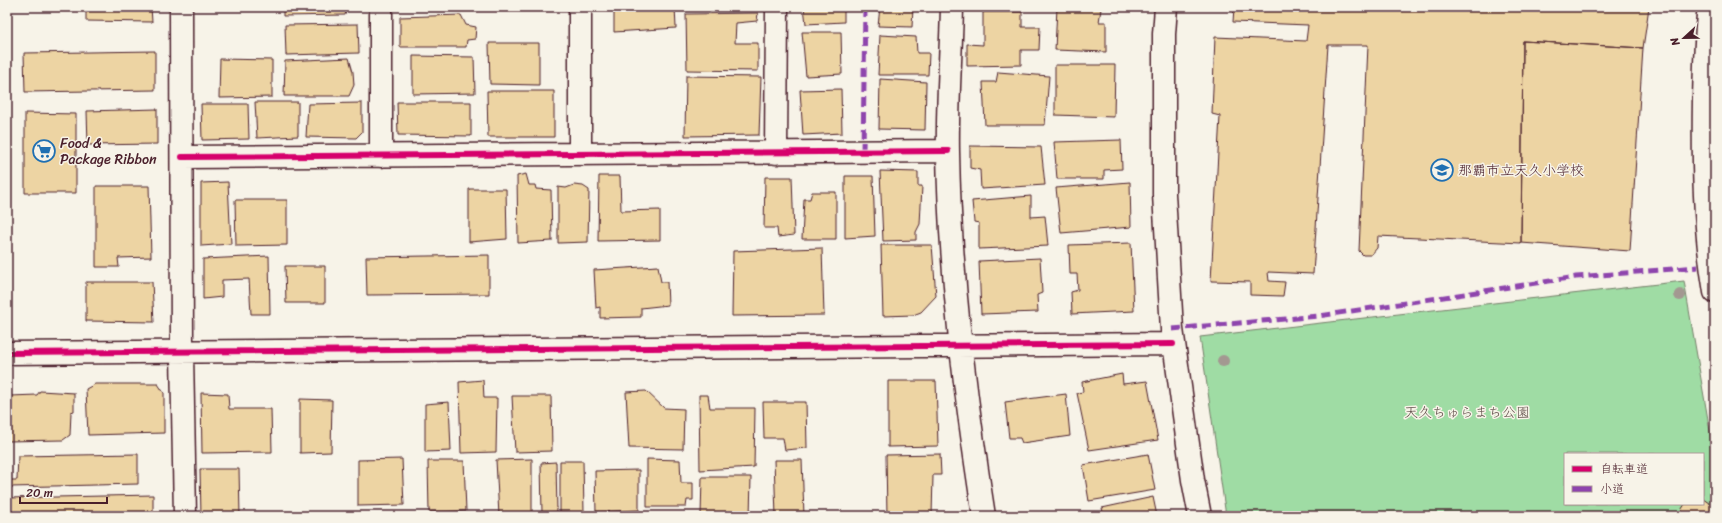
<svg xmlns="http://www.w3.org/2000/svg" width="1722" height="523" font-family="Sriracha,'Klee One',sans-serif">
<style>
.green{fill:#9fdca4;stroke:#747e68;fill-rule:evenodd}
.building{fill:#edd4a3;stroke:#4a1f2b}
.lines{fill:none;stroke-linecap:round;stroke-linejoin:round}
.street-casing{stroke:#4a1f2b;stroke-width:25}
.street{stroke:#f7f3e8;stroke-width:22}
.quiet{stroke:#8e44ad;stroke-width:5;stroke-dasharray:10 5;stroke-linecap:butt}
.cycleway-casing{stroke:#f7f3e8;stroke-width:8}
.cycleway{stroke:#d6006c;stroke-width:6}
.tree{fill:#a39891}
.labels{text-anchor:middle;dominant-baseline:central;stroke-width:3;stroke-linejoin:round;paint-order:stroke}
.poi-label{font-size:14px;fill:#4a1f2b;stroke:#f7f3e8;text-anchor:start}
.park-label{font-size:14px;fill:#5f4e49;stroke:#f7f3e8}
</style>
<rect width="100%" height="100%" fill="#f7f3e8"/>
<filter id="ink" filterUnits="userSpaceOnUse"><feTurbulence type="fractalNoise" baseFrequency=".025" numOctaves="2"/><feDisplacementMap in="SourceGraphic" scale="8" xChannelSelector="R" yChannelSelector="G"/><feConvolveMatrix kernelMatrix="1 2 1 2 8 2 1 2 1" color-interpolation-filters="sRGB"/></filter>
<g filter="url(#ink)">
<path class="green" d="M1684 281 1715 460V516H1226L1200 337ZM1565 454H1703V504H1565Z"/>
<path class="building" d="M86 7H151L152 22 86 21Z
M283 7H347L345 15 283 16Z
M614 7H675L676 28 614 32Z
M804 7H844V22L806 24Z
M880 7H913L912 27 878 26Z
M1057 7 1101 9 1099 22H1106V52L1055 50Z
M1234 7H1649L1643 48 1523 41 1521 243 1378 236 1377 248 1371 255H1363L1359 251 1368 45H1328L1313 274 1268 272 1269 281 1285 282 1283 296 1250 295V282L1211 281 1220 116 1212 114 1215 37 1306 41 1308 25 1233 22Z
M983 12H1022V27H1040L1039 50H1021V65L967 66V44L983 45Z
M758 13 757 21 736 23 735 43H758V71L687 70 686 14Z
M461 15 466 25 476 27 475 39 467 40 466 47H400V17Z
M358 24 359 53 286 55 285 25Z
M802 32H841L842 74 806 76Z
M880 35 916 37 917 53H929L928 75H878Z
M1523 41 1643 48 1630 251 1521 243Z
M489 43H539V85L490 84Z
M155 51V90L25 92 24 53Z
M413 56 474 57 475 93 413 94Z
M349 58 353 72 354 85 349 96H284L285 61Z
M220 59 272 60V97L219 98Z
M1055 65H1115L1114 117 1055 115Z
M998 72 1049 76 1045 125H985L983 82H996Z
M686 76 761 77 759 135 685 136Z
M880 79 926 82 925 130 879 129Z
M841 89 842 133 803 135 800 90Z
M487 91H554V137H488Z
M255 102H298V136L257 138Z
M397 102H471V136L398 135Z
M362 103V132L356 138 306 137 308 104Z
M201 104H248L249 139 202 140Z
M157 109V144L88 145 87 111Z
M25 113 76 114V193H25Z
M1121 140 1122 169 1104 170V179H1057L1054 142Z
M970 146 1041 147 1045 185 981 189 980 170 970 168Z
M880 171 918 172V186H922L920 224 916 232V240L883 241Z
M526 174 529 185H535L536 189 551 190 552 241 518 243 517 176Z
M599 176H620L621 211 660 210V240L598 241Z
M845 176H873L875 236 845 238Z
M765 177H792L794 235 778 237 777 228H764Z
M228 182 231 244 201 246V183Z
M1130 182 1131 227 1061 233 1056 188Z
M574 185 583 186 589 190 588 242 558 243V187L566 188Z
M96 186H149L151 257 118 258 119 267H96Z
M469 189H506L507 239 469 242Z
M812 192H836V239H802L804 199H810Z
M1031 196V217L1045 216 1048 246 979 249V223L974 222 972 201Z
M235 200H287V245L236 246Z
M1131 243 1134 311 1072 314 1071 292 1078 290 1077 274H1070L1069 245Z
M881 245H932L936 296 921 312 913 315 883 316Z
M822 248 824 315 732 316 733 251Z
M489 255V294L367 295 366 257Z
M269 256 270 314H251L249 279 222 280V297L203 299V259Z
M1040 258 1042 293 1037 295 1038 312 981 314 979 261Z
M285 266H325V303H286Z
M658 266 661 282H667L668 305 641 308V317L600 318V307L596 308 594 270Z
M86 282H152L154 322 86 321Z
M1122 374 1123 384 1147 381 1158 440 1089 450 1077 393 1083 392 1082 382Z
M483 380 484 398H497L496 452 461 453 459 382Z
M888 381H936L938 446 888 447Z
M95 384H158L164 393V433L88 435 86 389Z
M40 391 74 393V411L71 412 70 435 63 440 7 441V403H9L10 396 37 395Z
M646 391 664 408 684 409 683 449 629 448 626 392Z
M201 393 228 394 229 409H271L272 452 202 453Z
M1066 394 1070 436 1022 443 1020 438H1009L1005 402Z
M699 395H708L710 408H755L754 467 700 470Z
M512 396H551L552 451 515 452Z
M300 399 332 400 331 452 300 453Z
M449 402 451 451 425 452V404Z
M763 402H806L807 448 785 450 783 438H764Z
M138 454V484L10 487V480H17L18 456Z
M940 454 941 475H933L932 516H887L886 455Z
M1148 454 1155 490 1089 501 1083 465Z
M402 459 404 505 358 506V460Z
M532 459V516H499L496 460Z
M647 459 680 460 681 483H693V500H687L686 507H647Z
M774 460H802L804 516H776Z
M428 461H464L466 511 429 512Z
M560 461H583L584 513 560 514Z
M556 462 557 512 542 513 541 463Z
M200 469H239L240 516H201Z
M639 470V510L596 512 595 471Z
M702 477H751L750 516H701Z
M153 495V516H7V498Z
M1153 497 1157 516H1104L1102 508Z
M1703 499 1712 505 1715 516H1680V512L1685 504H1703Z"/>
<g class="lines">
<g class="street-casing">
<path id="street" d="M181 7 182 353 185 516
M381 7V156
M580 7V154
M952 7C951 55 947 104 948 152 950 275 965 395 984 516
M1166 7 1164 34V194L1172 329 1193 480 1200 516
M1709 7C1705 37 1705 68 1704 98 1703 163 1704 228 1715 292
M776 153 777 7
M182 157 948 151
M7 353 1173 344"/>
</g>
<use href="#street" class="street"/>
<path class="quiet" d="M863 152 865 7
M1172 329 1319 316 1576 277 1698 267"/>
<g class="cycleway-casing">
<path id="cycleway" d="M182 157 948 151
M7 353 1173 344"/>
</g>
<use href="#cycleway" class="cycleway"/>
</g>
<g class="tree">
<circle cx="1680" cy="295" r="6"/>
<circle cx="1223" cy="361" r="6"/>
</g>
</g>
<defs>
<g id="supermarket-ring" transform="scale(1.15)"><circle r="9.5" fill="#f7f3e8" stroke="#1f6fb2" stroke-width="1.5"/><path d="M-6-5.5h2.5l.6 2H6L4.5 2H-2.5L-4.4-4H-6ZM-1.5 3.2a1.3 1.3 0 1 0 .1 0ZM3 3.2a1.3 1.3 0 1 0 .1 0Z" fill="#1f6fb2"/></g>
<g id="school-ring" transform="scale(1.15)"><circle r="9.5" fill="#f7f3e8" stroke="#1f6fb2" stroke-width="1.5"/><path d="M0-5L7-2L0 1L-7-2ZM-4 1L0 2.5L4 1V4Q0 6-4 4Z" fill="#1f6fb2"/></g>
</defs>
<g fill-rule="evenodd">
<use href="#supermarket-ring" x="44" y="151"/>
<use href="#school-ring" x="1442" y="170"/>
</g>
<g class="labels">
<g class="poi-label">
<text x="60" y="143">Food &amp;<tspan x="60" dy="16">Package Ribbon</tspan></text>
<text x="1458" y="170">那覇市立天久小学校</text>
</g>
<g class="park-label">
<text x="1467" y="412">天久ちゅらまち公園</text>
</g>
</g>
<rect width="1722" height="523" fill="none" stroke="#f7f3e8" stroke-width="24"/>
<rect x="12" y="12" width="1698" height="499" fill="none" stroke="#4a1f2b" stroke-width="1.5" filter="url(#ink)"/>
<rect x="1564" y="453" width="140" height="52" fill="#f7f3e8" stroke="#b29e9c"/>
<rect x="1572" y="466" width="20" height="6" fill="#d6006c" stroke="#b29e9c"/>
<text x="1600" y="473" font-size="12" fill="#4a1f2b">自転車道</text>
<rect x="1572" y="486" width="20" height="6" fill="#8e44ad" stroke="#b29e9c"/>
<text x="1600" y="493" font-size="12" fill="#4a1f2b">小道</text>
<g transform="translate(1684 38) rotate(248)" stroke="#f7f3e8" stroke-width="3" paint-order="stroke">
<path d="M0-3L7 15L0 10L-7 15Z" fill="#4a1f2b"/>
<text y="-6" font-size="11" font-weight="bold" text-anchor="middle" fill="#4a1f2b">N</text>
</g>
<path d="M20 497v6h87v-6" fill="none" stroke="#4a1f2b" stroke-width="2"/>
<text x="26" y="497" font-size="12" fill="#4a1f2b" stroke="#f7f3e8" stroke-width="3" paint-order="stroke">20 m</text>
</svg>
